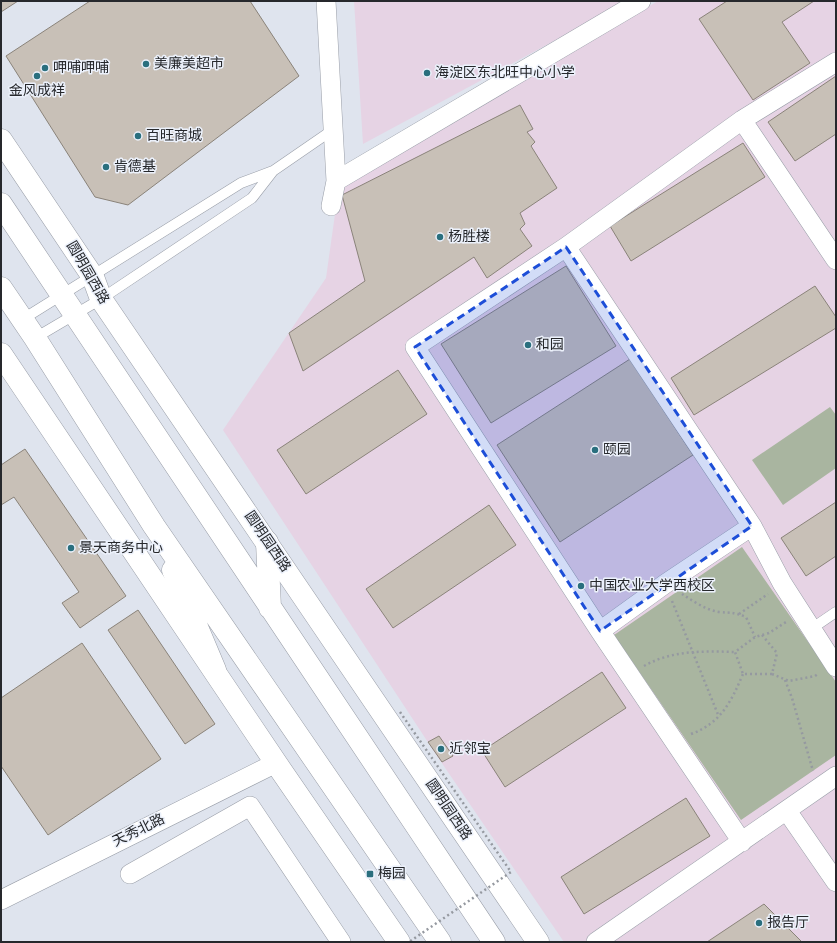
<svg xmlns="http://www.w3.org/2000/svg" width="837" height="943" font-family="Overpass,'Noto Sans SC',sans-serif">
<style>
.education{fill:#e6d3e4}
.green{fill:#a9b5a0}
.building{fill:#c8c0b7;stroke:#8a837a}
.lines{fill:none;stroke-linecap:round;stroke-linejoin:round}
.lane-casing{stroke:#999ea8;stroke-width:11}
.street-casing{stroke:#999ea8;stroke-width:20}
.secondary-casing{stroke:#999ea8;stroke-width:23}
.primary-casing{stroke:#999ea8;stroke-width:23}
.path{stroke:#9599a0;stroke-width:2.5;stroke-dasharray:2 3;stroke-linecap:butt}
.lane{stroke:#fff;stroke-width:10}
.street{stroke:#fff;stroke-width:19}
.secondary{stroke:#fff;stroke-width:22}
.primary{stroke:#fff;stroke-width:22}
.path-bridge{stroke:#9599a0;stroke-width:2.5;stroke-dasharray:2 3;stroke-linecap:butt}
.marked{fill:#1d4ed8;fill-opacity:0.2;stroke:#1d4ed8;stroke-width:3;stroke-dasharray:8 5;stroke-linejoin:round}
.poi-dot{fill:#2a6f7e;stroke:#ecf1fb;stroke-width:1.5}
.labels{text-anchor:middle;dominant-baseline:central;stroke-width:3;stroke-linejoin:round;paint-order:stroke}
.poi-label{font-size:14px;fill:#26282c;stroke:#ecf1fb;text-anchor:start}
.street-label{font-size:14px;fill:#26282c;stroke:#ecf1fb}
</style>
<rect width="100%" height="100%" fill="#dfe4ee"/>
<path class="education" d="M354 1H628L363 144Z
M658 1H836V942H564L437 756 223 430 326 278 339 186Z"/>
<path class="green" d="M830 407 836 415V468L783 505 752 460Z
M742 547 836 682V755L741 820 614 635Z"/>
<path class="building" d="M1 1H18L1 12Z
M90 1H250L299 76 128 205 95 197 6 56Z
M727 1H814L782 22 810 63 753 100 699 19Z
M836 76V134L795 161 768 122Z
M520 105 533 129 527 132 535 142 531 146 557 188 520 213 525 224 520 229 532 246 487 278 474 257 303 371 289 333 365 281 342 195Z
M743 143 765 177 631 261 610 226Z
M566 266 616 346 491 423 441 344Z
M815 286 836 317V328L694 415 671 378Z
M630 359 693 455 560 542 497 445Z
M398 370 427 414 306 494 277 450Z
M25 449 126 596 80 628 62 603 79 592 14 497 1 505V465Z
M836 502V556L806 576 781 538Z
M489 505 516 545 393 628 366 589Z
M138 610 215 724 185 744 108 630Z
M82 643 161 759 48 835 1 766V698Z
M602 672 626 708 505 787 482 751Z
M439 736 453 756 442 762 428 742Z
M686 798 710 836 584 914 561 877Z
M764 904 802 942H707Z"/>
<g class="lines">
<g class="lane-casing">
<path id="lane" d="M273 171 334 129
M23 319 241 183 273 171 252 198 101 299 35 338
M811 629 836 612"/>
</g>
<g class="street-casing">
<path id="street" d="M326 1 336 181 331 206
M836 62 742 120 836 260
M742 120 566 247 752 526 782 583 836 667
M336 181 641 1
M566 247 415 347 600 631 742 842
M600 631 665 584 752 526
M787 811 836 882
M130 874 250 806 341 942
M1 900 276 763
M596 942 836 776"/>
</g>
<g class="secondary-casing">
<path id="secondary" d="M1 140 93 277 101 299 538 942
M1 354 276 763 399 942"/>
</g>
<g class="primary-casing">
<path id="primary" d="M1 204 494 942
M1 288 35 338 154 526 440 942
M267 542 270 608
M173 570 215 670"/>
</g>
<path class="path" d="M682 594C693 601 706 610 719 612 731 613 734 612 746 617L755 637
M672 601 719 717
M739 614 768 594
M762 635 777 653 772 674H743L735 652 755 637 769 633 786 622
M644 666C672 650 704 651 735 652
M772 674 789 681 815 676 819 673
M785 680 792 698 813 771
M691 734C721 723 731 702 743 674"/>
<use href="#lane" class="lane"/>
<use href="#street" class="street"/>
<use href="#secondary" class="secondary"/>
<use href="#primary" class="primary"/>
<path class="path-bridge" d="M400 712 511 872 409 942"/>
</g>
<path class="marked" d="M566 247 752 526 600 631 415 347Z"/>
<g class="poi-dot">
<circle cx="146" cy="64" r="4"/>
<circle cx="45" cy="68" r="4"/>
<circle cx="427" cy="73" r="4"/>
<circle cx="37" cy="76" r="4"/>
<circle cx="138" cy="136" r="4"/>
<circle cx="106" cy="167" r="4"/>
<circle cx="440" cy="237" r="4"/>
<circle cx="528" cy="345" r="4"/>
<circle cx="595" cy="450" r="4"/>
<circle cx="71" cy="548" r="4"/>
<circle cx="581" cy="586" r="4"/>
<circle cx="441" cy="749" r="4"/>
<rect x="366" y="870" width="8" height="8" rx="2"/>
<circle cx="759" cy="923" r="4"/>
</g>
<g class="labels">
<g class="poi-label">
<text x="154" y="64">美廉美超市</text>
<text x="53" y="68">呷哺呷哺</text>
<text x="435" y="73">海淀区东北旺中心小学</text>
<text x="37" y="91" text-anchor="middle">金风成祥</text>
<text x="146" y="136">百旺商城</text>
<text x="114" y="167">肯德基</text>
<text x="448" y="237">杨胜楼</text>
<text x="536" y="345">和园</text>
<text x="603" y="450">颐园</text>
<text x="79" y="548">景天商务中心</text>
<text x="589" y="586">中国农业大学西校区</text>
<text x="449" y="749">近邻宝</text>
<text x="378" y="874">梅园</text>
<text x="767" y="923">报告厅</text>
</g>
<g class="street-label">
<text transform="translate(87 273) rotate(60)">圆明园西路</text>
<text transform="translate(267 542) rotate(56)">圆明园西路</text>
<text transform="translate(448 810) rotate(56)">圆明园西路</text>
<text transform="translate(139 831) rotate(-26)">天秀北路</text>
</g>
</g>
<rect width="837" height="943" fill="none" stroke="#26282c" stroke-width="4"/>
</svg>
